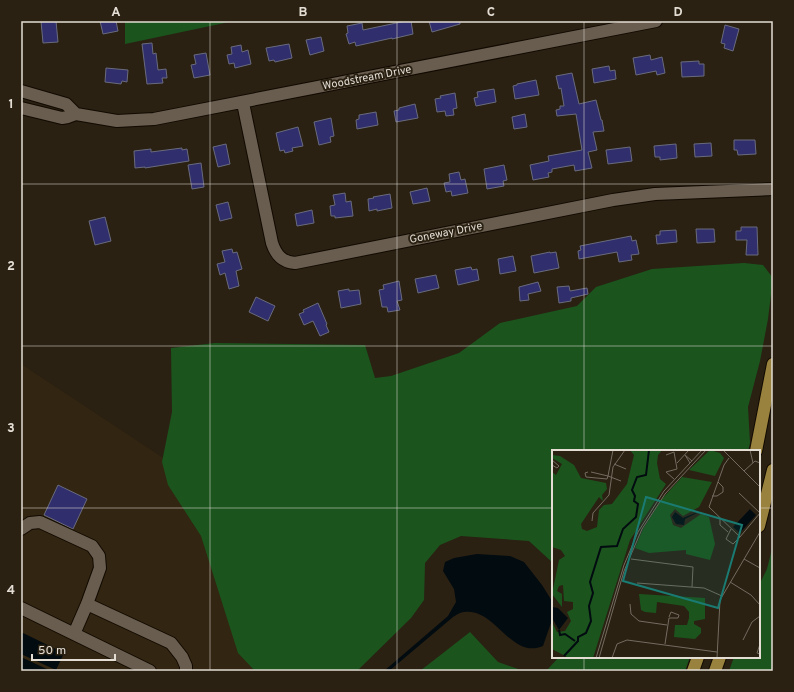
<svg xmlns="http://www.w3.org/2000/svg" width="794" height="692" font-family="Overpass,sans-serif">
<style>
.built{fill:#322511}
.forest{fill:#1b551d}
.water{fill:#020b10}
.building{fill:#302e6d;stroke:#696b7d}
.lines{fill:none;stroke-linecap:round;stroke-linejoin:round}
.minor-casing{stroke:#120a01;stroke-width:14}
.major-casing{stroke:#120a01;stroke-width:14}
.minor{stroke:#685d4e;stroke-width:12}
.major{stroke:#99823e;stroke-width:12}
.grid{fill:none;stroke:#e3ddd4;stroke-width:1;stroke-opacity:0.55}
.labels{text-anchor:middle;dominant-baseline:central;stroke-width:4;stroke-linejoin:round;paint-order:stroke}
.street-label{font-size:11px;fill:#e3ddd4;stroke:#2a2113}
.inset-river{fill:none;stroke:#020b10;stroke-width:2}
.inset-road{fill:none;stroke:#746c60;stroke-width:1}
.view{fill:#1a7b73;fill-opacity:0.15;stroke:#1a7b73;stroke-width:2}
.inset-edge{fill:none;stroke:#e3ddd4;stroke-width:2}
.neatline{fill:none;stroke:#e3ddd4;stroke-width:1.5}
.grid-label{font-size:13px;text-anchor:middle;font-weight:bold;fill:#e3ddd4}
</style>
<rect width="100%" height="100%" fill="#2a2113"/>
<path class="built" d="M21 364 186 473 295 671H21Z"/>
<path class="forest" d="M125 21H234L125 44Z
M744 263 763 265 773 278 768 319 760 361 748 407 750 443 748 451H553V563L529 541 461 536 440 545 425 563 424 600 411 618 357 671H255L238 653 201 536 168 485 162 462 172 412 171 348 215 343 365 345 375 378 391 376 459 353 500 323 577 306 596 287 652 269Z
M773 545V671H729L734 657H759V585L767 569Z
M470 632 498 662 524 671H420Z
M559 657H690L685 671H542L548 669Z"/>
<path class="water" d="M477 554 510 556 524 562 542 585 552 601 553 607V617L543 646C511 660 495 607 464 612 461 612 456 615 453 617L389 671H384L448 616 456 602 454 589 443 571 445 562 454 558Z
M21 632 64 653 56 670 21 654Z
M21 657 51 671H21Z"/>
<path class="building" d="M41 21H56L58 42 43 43Z
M100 21H116L118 31 103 34Z
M406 21H411L413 34 392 39V38L356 46 355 42 349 44 346 34 348 33 347 26 362 23 363 30Z
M429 21H460V24L432 32Z
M725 25 739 29 733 51 724 48 725 44 721 43Z
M321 37 324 51 310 55 306 40Z
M152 43 153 54 156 53 158 70 166 69 167 78H162L163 83 147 84 142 44Z
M289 44 292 58 275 62 274 60 269 61 266 48Z
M241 45 242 52 248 50 251 64 235 68 234 63 229 64 227 55 232 54 231 47Z
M206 53 210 75 194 78 191 65 196 64 194 55Z
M650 55 651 60 662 57 665 73 657 75 656 71 636 75 633 58Z
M699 61V64H704V76L682 77 681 62Z
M609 66 610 71 615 70 616 79 594 83 592 69Z
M106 68 128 70 127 82 122 81 121 84 105 82Z
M572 73 579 104 596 100 601 120H602L604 131 593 132 597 150 588 152 592 168 575 171 574 165 552 169V172L548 173 549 177 533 180 530 165 549 161 548 156 582 150 576 114 557 116 556 110 560 109V106H564L561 88 559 89 556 76Z
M536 80 539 95 515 99 513 86 517 85V84Z
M494 89 496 102 476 106 474 98 478 97 477 92Z
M455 93 457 108 453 109 454 115 446 116 445 111 437 112 435 99 441 98 440 96Z
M415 104 418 118 396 122 394 111 399 110V108Z
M376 112 378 125 357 129 356 120 359 119V115Z
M525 114 527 127 514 129 512 117Z
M331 118 334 136 330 137 331 142 319 145 314 122Z
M298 127 303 146 292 148 293 151 285 153 284 150 280 151 276 133Z
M734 140H755L756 154 738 155 737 150H734Z
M711 143 712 156 695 157 694 144Z
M226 144 230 164 218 167 213 147Z
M676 144 677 158 660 160V157H655L654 146Z
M630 147 632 161 608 164 606 150Z
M182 148V150L187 149 189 161 145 168V167L135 168 134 151 151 149V152Z
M201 163 204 187 192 189 188 165Z
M504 165 507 180 503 181 504 186 487 189 484 169Z
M459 172 461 180 465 179 468 193 452 196 451 191 446 192 444 183 450 182 449 174Z
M427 188 430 201 413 204 410 192Z
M345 193 346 202 351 201 353 216 335 218V216H331L330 206 335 205 333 195Z
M390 194 392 208 377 211V209L369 211 368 199 374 198 373 197Z
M228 202 232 218 220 221 216 205Z
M312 210 314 223 297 226 295 214Z
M105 217 111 241 95 245 89 221Z
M741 227H757L758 255H746L747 240H736V231H741Z
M696 229H714L715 242 697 243Z
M676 230 677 242 657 244 656 235H660V231Z
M631 236 632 241 636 240 639 254 631 255 632 260 619 262 617 252 579 259 578 251 581 250 580 246Z
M232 249 233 253 237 252 242 269 236 271 239 286 229 289 225 273 220 275 217 264 225 262 222 251Z
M550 252V253L556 252 559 268 534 273 531 256Z
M513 256 516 271 500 274 498 259Z
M471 267 472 270 477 269 479 280 458 285 455 270Z
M436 275 439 288 418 293 415 279Z
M399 281 402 300 397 301 400 310 388 312 387 307H382L379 290 384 289 383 285Z
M538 282 541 291 528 294 529 300 520 301 519 287Z
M569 286 570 291 587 288 588 294 571 298V301L559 303 557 287Z
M349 289V291L359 290 361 304 341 308 338 291Z
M256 297 275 306 268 321 249 312Z
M318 303 327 324 326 325 329 332 320 336 313 321 304 325 299 314 304 312 303 310Z
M58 485 87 499 73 529 44 515Z"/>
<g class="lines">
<g class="minor-casing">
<path id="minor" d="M21 91 66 104 76 114
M243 103 272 243C276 255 282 262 295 263L613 200 655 194 773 189
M21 108 62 118 68 117 76 114 117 121 154 119 656 21
M21 529 30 523 40 522 92 546 99 556 100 568 87 604 74 634
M87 604 171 643 182 657 186 666V671
M21 608 150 671"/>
</g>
<g class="major-casing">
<path id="major" d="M756 451 773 364
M759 526 773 470
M693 671 698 657
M715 671 720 657"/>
</g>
<use href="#minor" class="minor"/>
<use href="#major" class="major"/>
</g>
<path class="grid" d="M210 21V671M397 21V671M584 21V451M21 184H773M21 346H773M21 508H553M759 508H773M584 657V671"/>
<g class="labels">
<g class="street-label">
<text transform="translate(367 78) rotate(-11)">Woodstream Drive</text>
<text transform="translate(446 233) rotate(-11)">Goneway Drive</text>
</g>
</g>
<g transform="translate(552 450)">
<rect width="208" height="208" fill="#2a2113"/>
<path d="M78 0H110L106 5 105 13 108 29 114 34 78 90 41 208H17L0 199V172L5 182 13 181 19 171 15 162 21 159V152L12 151 11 135 7 136 5 141 10 144V157L0 144 7 110 13 106 9 100 0 97V22L4 25 10 14 0 8V5L8 6 22 15 29 28 54 33 55 39 50 45 51 51 47 47 29 74 30 79 35 81 45 77 47 60 52 55 60 54 75 34 82 5ZM158 0 168 3 172 8 163 26 137 20ZM130 27 160 32 147 57 131 66 123 59 118 65 121 75 129 78 149 64 157 67 163 94 158 110 134 104V100L97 103 83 98 91 79 110 49ZM87 144 153 148V169L142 171V174L149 178V183L143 189 122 187 123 175H135L137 168V162L132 156 105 152 104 163 93 162 89 160Z" fill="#1b551d"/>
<path d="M198 59 204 65 188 83 181 77ZM148 61 147 62 133 69 132 75 124 74 120 67 123 62 131 68ZM0 157 6 158 16 168 7 180 0 168Z" fill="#020b10"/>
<path class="inset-river" d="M7 180 8 185 13 184 23 191M12 206 26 191V187L34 183 39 171 37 156 41 143 38 132 49 97 65 96 71 79 84 67 86 54 82 51 83 46 80 40 85 27 94 25 97 0"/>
<path class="inset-road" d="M61 0 56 26 69 31M171 0 208 37M198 0 201 13M114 5 122 2 125 19 114 22 122 29M177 8 172 15 157 57 188 87 208 63 187 43M0 10 7 16 5 18 0 15M125 13 137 0M138 13 133 5 140 11M62 14 74 19M192 21 203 11 208 13M36 22 33 23 34 27 55 29 56 26 39 22M160 46H165L171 42V37L166 32M168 69V75L176 82M40 71 41 63 57 45 61 17 73 0M179 79 174 89 181 94 188 87M79 109 141 117 140 137M192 109 208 118M178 132 199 145 208 155M85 133 152 138 170 146M78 154 79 164 87 171 115 175M191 190 200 172 208 166M113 194 117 168H126L127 165 119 162 117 167M208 194 205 203 208 204M44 208 72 115 86 82 112 41 150 0M47 208 72 121 90 79 113 44 154 0M60 208 65 194 75 190 165 202M165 208 168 150 208 82"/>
<path class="view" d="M94 47 190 75 166 158 71 131Z"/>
<rect width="208" height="208" class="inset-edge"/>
</g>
<rect width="794" height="692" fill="none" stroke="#2a2113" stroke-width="44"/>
<path d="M32 654v6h83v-6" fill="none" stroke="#e3ddd4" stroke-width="2"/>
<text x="38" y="654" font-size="12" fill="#e3ddd4" stroke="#2a2113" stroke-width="3" paint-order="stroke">50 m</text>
<rect x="22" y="22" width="750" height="648" class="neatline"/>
<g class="grid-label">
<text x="116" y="16">A</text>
<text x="303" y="16">B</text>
<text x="491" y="16">C</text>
<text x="678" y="16">D</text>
<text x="11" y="108">1</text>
<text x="11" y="270">2</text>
<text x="11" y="432">3</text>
<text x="11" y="594">4</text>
</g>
</svg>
